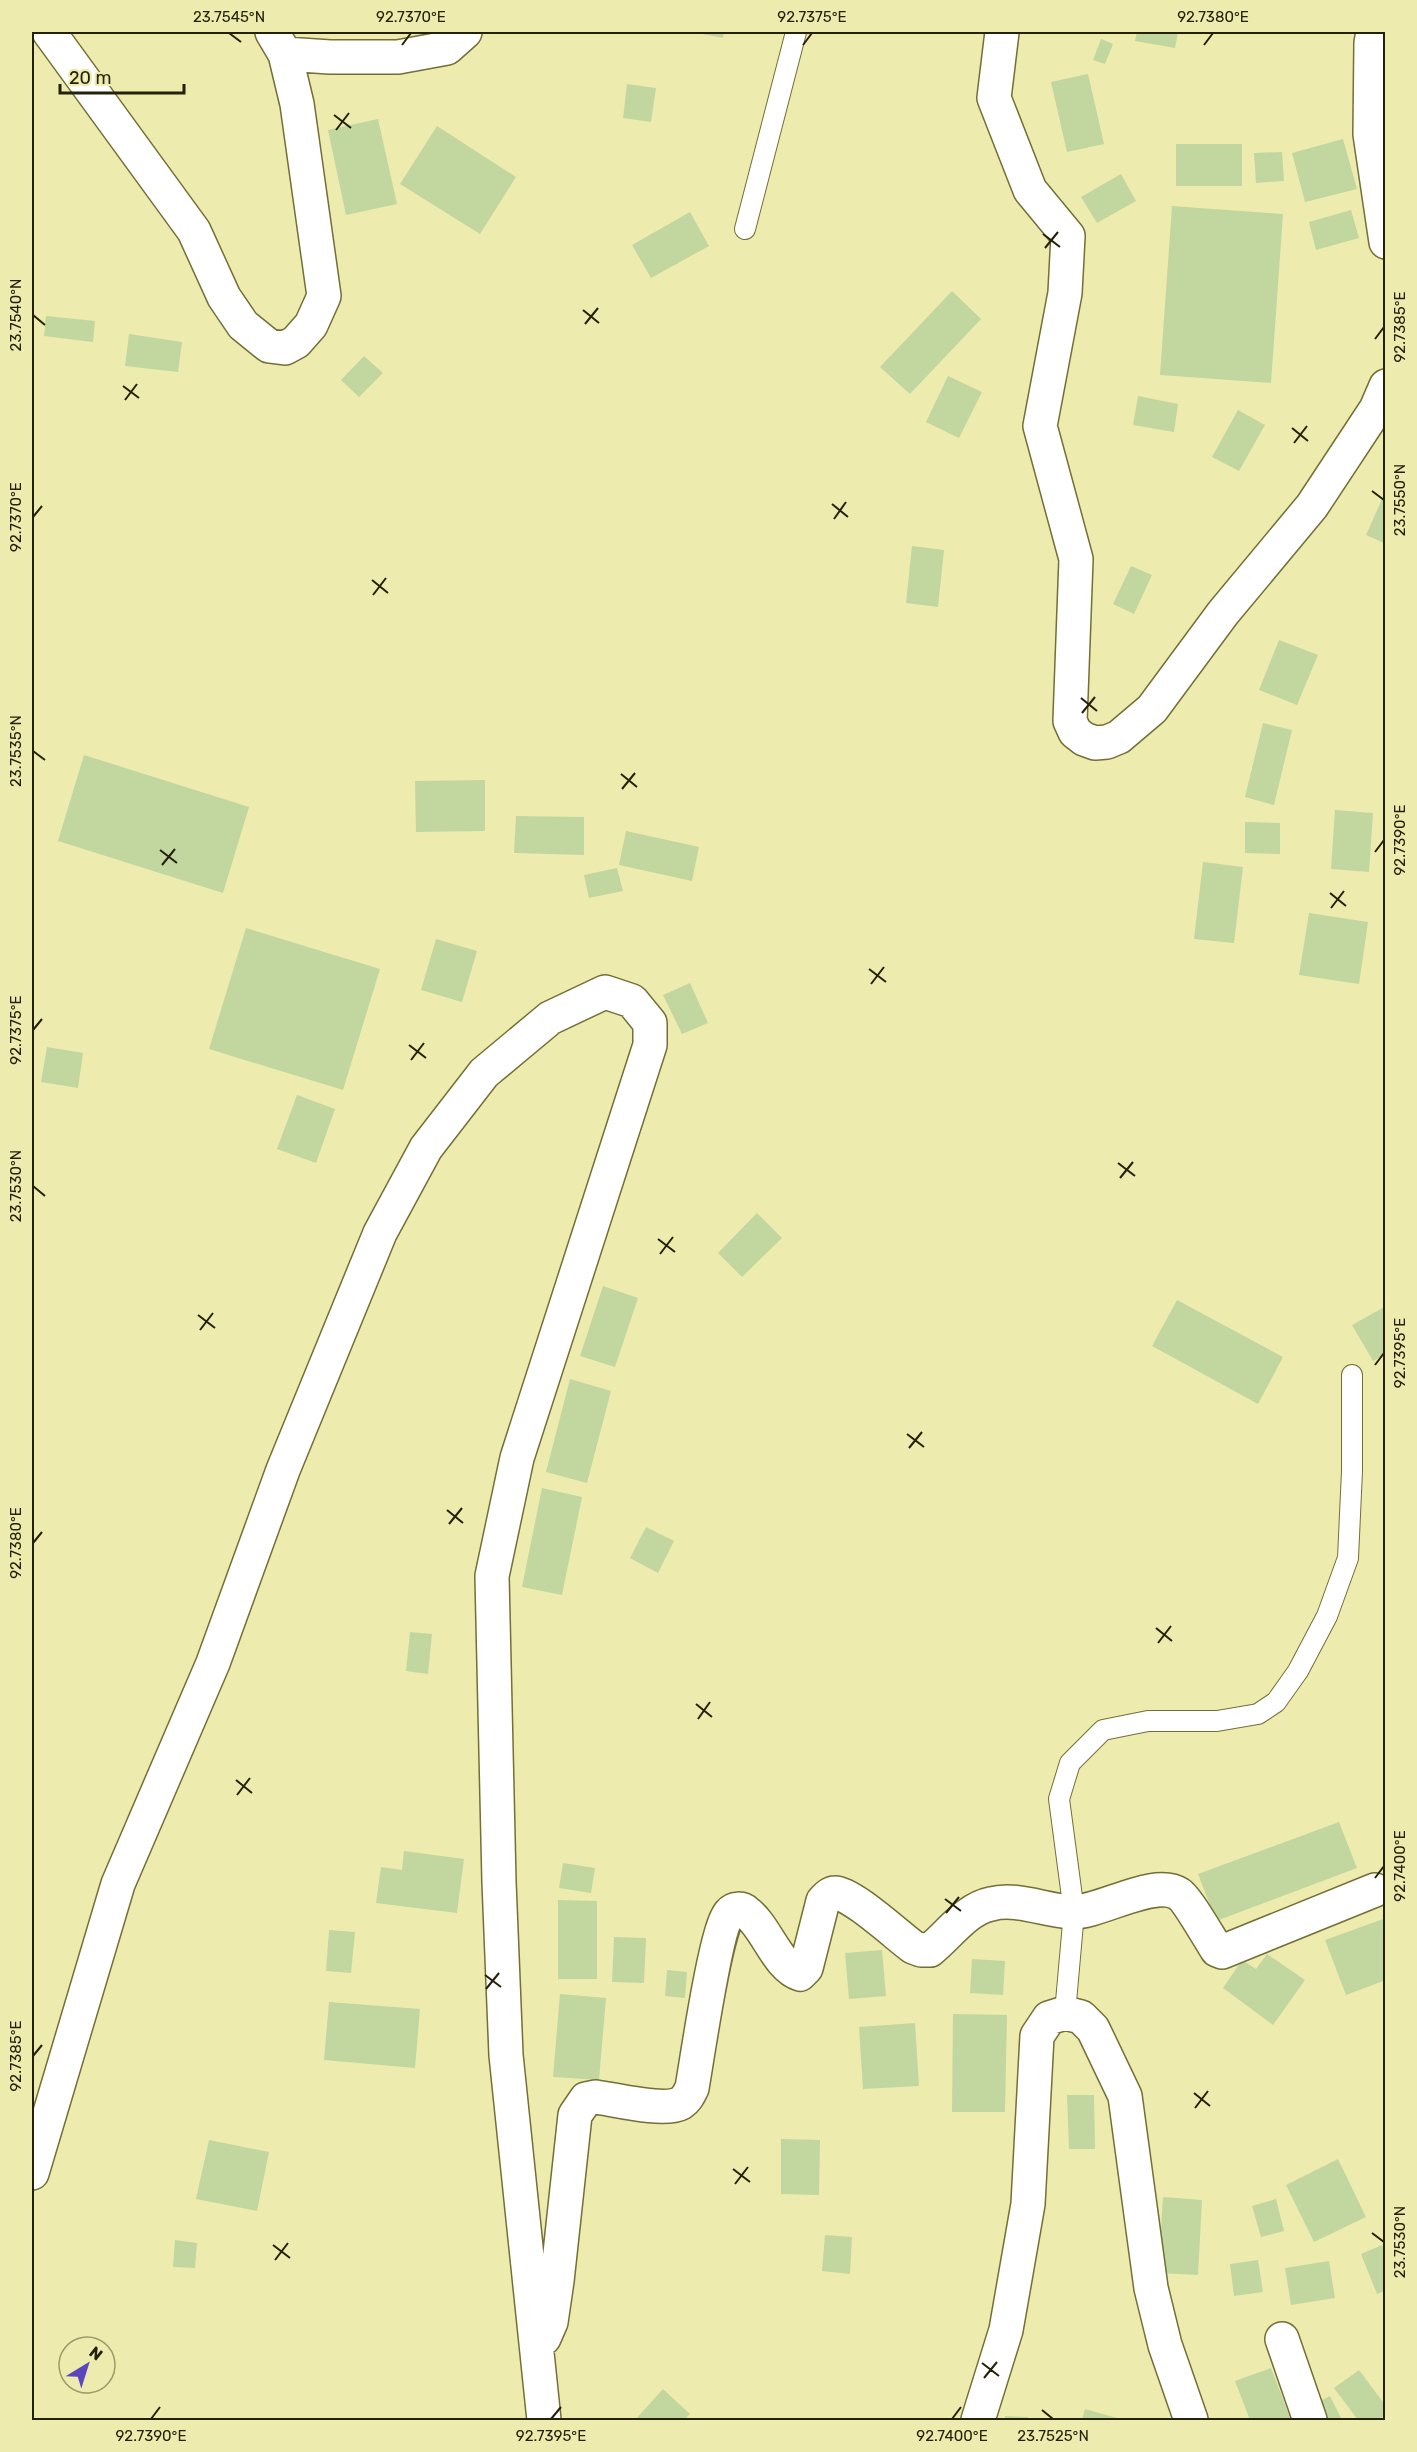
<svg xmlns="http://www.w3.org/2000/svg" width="1417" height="2452" font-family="Rubik,sans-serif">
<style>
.building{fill:#c1d79f}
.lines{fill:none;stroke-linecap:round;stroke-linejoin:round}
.service-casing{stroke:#736f36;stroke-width:22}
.minor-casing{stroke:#736f36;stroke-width:36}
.service{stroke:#fff;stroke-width:20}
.minor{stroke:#fff;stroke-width:33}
.ticks{fill:none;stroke:#232109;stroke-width:2}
.neatline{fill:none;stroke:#232109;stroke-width:2}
.ticks-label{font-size:15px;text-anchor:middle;fill:#232109}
</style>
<rect width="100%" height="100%" fill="#eeebae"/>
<path class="building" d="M692 32H724L723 38Z
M1137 32H1178L1175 48 1135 41Z
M1101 39 1113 44 1105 64 1093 60Z
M1088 74 1104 144 1067 152 1051 82Z
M627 84 656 88 651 122 623 118Z
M378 119 397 204 346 215 328 130Z
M437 126 516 177 480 234 400 184Z
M1343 139 1357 189 1305 202 1292 153Z
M1176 144H1242V186H1176Z
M1282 152 1284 181 1256 183 1254 153Z
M1121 174 1136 201 1097 223 1081 197Z
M1172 206 1283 214 1271 383 1160 375Z
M1351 210 1359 238 1316 250 1309 222Z
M690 212 709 246 651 278 632 245Z
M952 291 981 319 910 394 880 367Z
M46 316 95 321 93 342 44 336Z
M129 334 182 342 178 372 125 366Z
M364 356 383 373 359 397 341 380Z
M948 376 982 392 959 438 926 422Z
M1138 396 1178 404 1174 432 1133 425Z
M1238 410 1265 425 1239 471 1212 457Z
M1386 490V544L1366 535Z
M912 546 944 550 938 607 906 603Z
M1131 566 1152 575 1134 614 1113 604Z
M1279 640 1318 655 1297 705 1259 690Z
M1263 723 1292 730 1274 805 1245 797Z
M84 755 249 807 223 893 58 841Z
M485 780V831L416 832 415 781Z
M1335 810 1373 813 1369 872 1331 869Z
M516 816 584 817V855L514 853Z
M1245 822 1280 823V854L1245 853Z
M626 831 699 847 692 881 619 865Z
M1203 862 1243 867 1234 943 1194 939Z
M617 868 623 891 589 898 584 875Z
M1309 913 1368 922 1359 984 1299 975Z
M246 928 380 969 343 1090 209 1049Z
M436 939 477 951 462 1002 421 990Z
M690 983 708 1023 682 1034 663 995Z
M47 1047 83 1053 78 1088 41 1082Z
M297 1095 335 1109 316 1163 277 1149Z
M757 1213 782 1238 742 1277 718 1253Z
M603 1286 638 1298 615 1367 580 1356Z
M1177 1300 1283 1357 1258 1404 1152 1346Z
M1386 1306V1354L1373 1361 1352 1325Z
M570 1379 611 1391 587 1483 546 1472Z
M542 1488 582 1497 562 1595 522 1587Z
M646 1527 674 1541 658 1573 630 1558Z
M410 1632 432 1634 428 1674 406 1671Z
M1339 1822 1357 1868 1216 1921 1198 1874Z
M404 1851 464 1859 457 1913 376 1903 381 1867 402 1870Z
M563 1863 595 1868 591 1893 559 1888Z
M558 1900 597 1901V1979H558Z
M1386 1918V1980L1346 1995 1325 1940Z
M329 1930 355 1932 351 1973 326 1971Z
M614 1937 646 1938 644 1983 612 1982Z
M882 1950 886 1996 849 1999 845 1953Z
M1267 1954 1305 1980 1273 2025 1223 1988 1242 1960 1256 1969Z
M972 1959 1005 1961 1003 1995 970 1993Z
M667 1970 687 1972 685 1998 665 1996Z
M560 1994 606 1998 599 2080 553 2077Z
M329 2002 420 2009 415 2068 324 2060Z
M953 2014 1007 2015 1005 2112H952Z
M915 2023 919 2086 863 2089 859 2027Z
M1067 2095H1094L1095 2149H1069Z
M781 2139 820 2140 819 2195 781 2194Z
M209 2140 269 2152 257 2211 196 2199Z
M1338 2159 1366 2217 1314 2242 1286 2185Z
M1163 2197 1202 2200 1198 2275 1158 2273Z
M1276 2199 1284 2231 1261 2237 1252 2206Z
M825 2235 852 2237 850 2274 822 2271Z
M175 2240 197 2243 195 2268 173 2267Z
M1382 2245 1386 2253V2290L1377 2294 1361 2254Z
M1258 2260 1263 2292 1234 2296 1230 2264Z
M1329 2261 1335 2298 1291 2305 1285 2268Z
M1271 2368 1291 2420H1250L1235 2381Z
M1359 2370 1386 2406V2415L1378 2420H1358L1334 2388Z
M663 2389 690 2414 684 2420H635Z
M1330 2396 1342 2420H1322L1314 2404Z
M1085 2409 1124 2420H1082Z
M1005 2416 1028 2417V2420H1005Z"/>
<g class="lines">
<g class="service-casing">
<path id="service" d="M745 229 796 32
M1065 2013 1074 1912 1059 1799 1070 1763 1103 1730 1148 1721H1217L1258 1714 1276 1702 1298 1671 1327 1616 1348 1558 1352 1471V1375"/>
</g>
<g class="minor-casing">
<path id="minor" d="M49 32 194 231 224 297 243 325 269 346 285 348 296 342 311 325 324 296 297 104 285 54 272 32
M1002 32 994 98 1030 190 1068 236 1065 293 1040 426 1076 559 1070 721 1075 732 1084 739 1095 743 1107 742 1119 737 1152 709 1223 613 1312 506 1376 409 1386 386
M1373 32 1371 43 1370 134 1386 242
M285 54 330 57H398L447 48 465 32
M32 2173 118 1884 213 1663 283 1470 380 1233 426 1148 484 1073 550 1018 605 992 632 1001 650 1023V1045L517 1458 492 1576 499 1882 506 2055 544 2420
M544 2338 551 2322 557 2281 575 2115 586 2099 596 2097C616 2100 665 2112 681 2103 687 2099 689 2094 692 2088 697 2060 716 1926 730 1913 734 1908 742 1908 746 1912 766 1926 777 1967 800 1974L806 1968 823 1901C827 1897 830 1893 835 1893 850 1892 898 1936 913 1947L921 1950H930C949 1935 966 1909 991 1904 1017 1897 1046 1911 1073 1912 1101 1912 1155 1878 1179 1894 1187 1899 1210 1939 1217 1950L1222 1952 1375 1890
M1282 2339 1310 2420
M978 2420 1006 2330 1028 2204 1037 2036 1049 2018 1065 2013 1081 2017 1093 2029 1125 2096 1151 2288 1165 2345 1191 2420"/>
</g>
<use href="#service" class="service"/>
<use href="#minor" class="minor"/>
</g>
<path class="ticks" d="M229 33 241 42M402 45 411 33M803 45 812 33M1204 45 1213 33M334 115 351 128M336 130 349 113M1043 234 1060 247M1045 248 1058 232M583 310 599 323M33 315 45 325M585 324 598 308M1375 339 1384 327M123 386 139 398M125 400 137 384M1292 428 1308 441M1294 443 1307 426M1372 491 1384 500M832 504 848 517M33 517 42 506M834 519 846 502M372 580 388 593M373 595 386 578M1081 698 1097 711M1082 713 1095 697M33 751 45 760M621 774 637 787M622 789 635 773M160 850 177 863M1375 852 1384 840M162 865 175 849M1330 893 1346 906M1331 908 1344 891M869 969 886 982M871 984 884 967M33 1030 42 1019M409 1045 426 1058M411 1060 424 1043M1118 1163 1135 1176M1120 1178 1133 1162M33 1186 45 1196M658 1239 675 1252M660 1254 673 1237M198 1315 215 1328M200 1330 213 1313M1375 1365 1384 1353M907 1434 924 1447M909 1448 922 1432M447 1510 463 1523M449 1524 462 1508M33 1543 42 1532M1156 1628 1172 1641M1158 1643 1171 1626M696 1704 712 1717M698 1719 710 1702M236 1780 252 1793M237 1795 250 1778M1375 1878 1384 1866M945 1899 961 1911M946 1913 959 1897M485 1975 501 1987M486 1989 499 1973M33 2056 42 2045M1194 2093 1210 2106M1195 2108 1208 2091M733 2169 750 2182M735 2184 748 2167M1372 2233 1384 2242M273 2245 290 2258M275 2260 288 2243M982 2363 999 2376M984 2378 997 2362M1042 2410 1053 2419M151 2419 160 2407M551 2419 561 2407M952 2419 961 2407"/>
<rect width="1417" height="2452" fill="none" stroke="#eeebae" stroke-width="66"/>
<g transform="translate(87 2365) rotate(38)"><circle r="28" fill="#eeebae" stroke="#9d9a6c" stroke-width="1.5"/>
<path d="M0-4.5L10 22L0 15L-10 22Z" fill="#5b46be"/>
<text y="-9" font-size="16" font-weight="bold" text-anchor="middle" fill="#232109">N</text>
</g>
<path d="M60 84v9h124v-9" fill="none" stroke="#232109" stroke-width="3"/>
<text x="69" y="84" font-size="18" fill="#232109" stroke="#eeebae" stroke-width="4.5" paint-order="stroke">20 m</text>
<rect x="33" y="33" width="1351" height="2386" class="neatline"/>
<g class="ticks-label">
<text x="229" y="22">23.7545°N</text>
<text x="411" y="22">92.7370°E</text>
<text x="812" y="22">92.7375°E</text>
<text x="1213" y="22">92.7380°E</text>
<text transform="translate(16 315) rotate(-90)" y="5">23.7540°N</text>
<text transform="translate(1400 327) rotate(-90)" y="5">92.7385°E</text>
<text transform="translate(1400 500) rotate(-90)" y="5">23.7550°N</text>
<text transform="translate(16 517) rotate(-90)" y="5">92.7370°E</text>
<text transform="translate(16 751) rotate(-90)" y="5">23.7535°N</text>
<text transform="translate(1400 840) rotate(-90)" y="5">92.7390°E</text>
<text transform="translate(16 1030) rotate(-90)" y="5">92.7375°E</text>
<text transform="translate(16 1186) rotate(-90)" y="5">23.7530°N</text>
<text transform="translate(1400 1353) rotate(-90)" y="5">92.7395°E</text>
<text transform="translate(16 1543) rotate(-90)" y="5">92.7380°E</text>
<text transform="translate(1400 1866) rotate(-90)" y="5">92.7400°E</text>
<text transform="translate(16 2056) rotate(-90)" y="5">92.7385°E</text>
<text transform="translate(1400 2242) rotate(-90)" y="5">23.7530°N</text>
<text x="151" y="2441">92.7390°E</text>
<text x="551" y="2441">92.7395°E</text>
<text x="952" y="2441">92.7400°E</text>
<text x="1053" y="2441">23.7525°N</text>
</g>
</svg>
